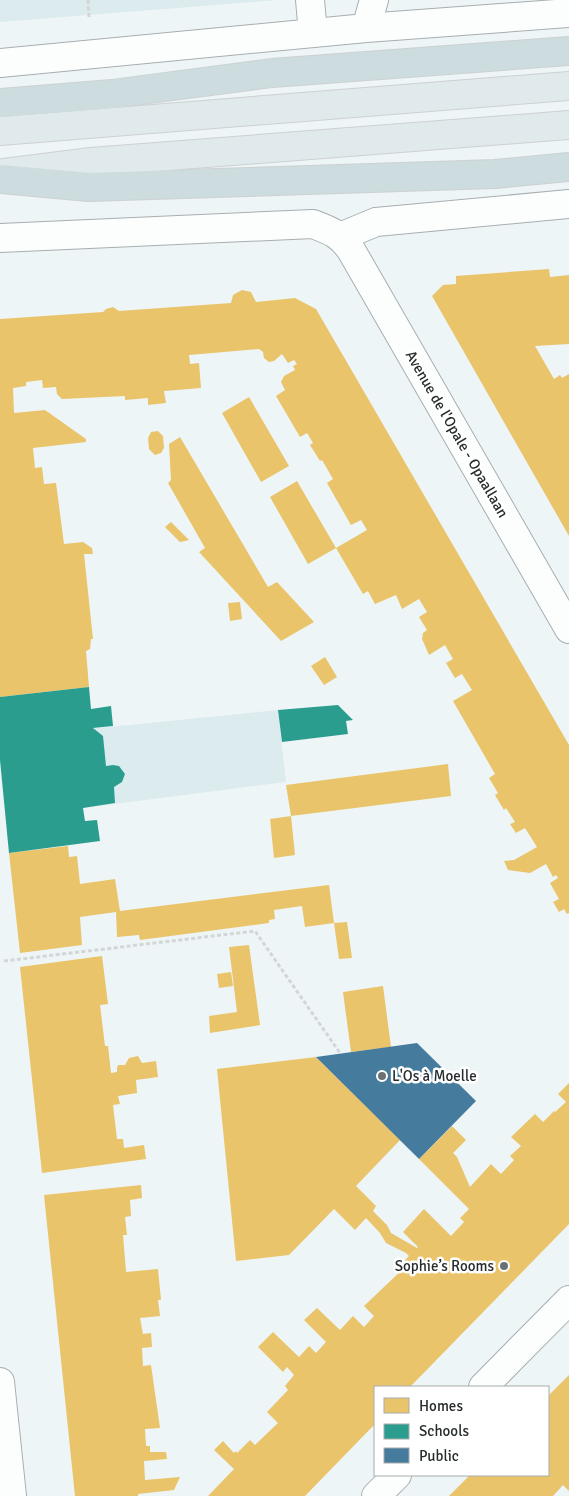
<svg xmlns="http://www.w3.org/2000/svg" width="569" height="1496" font-family="Signika,sans-serif">
<style>
.built{fill:#dbebee}
.homes{fill:#e9c46a}
.schools{fill:#2a9d8f}
.public{fill:#457b9d}
.lines{fill:none;stroke-linecap:round;stroke-linejoin:round}
.minor-casing{stroke:#a8aeaf;stroke-width:30}
.major-casing{stroke:#cdd1d2;stroke-width:30}
.highway-casing{stroke:#cdd1d2;stroke-width:30}
.path{stroke:#d3d6d6;stroke-width:3;stroke-dasharray:4 2.5;stroke-linecap:butt}
.minor{stroke:#fcfefe;stroke-width:28}
.major{stroke:#e0e9eb;stroke-width:28}
.highway{stroke:#cddcde;stroke-width:28}
.poi-dot{fill:#6c7274;stroke:#fff;stroke-width:2}
.labels{text-anchor:middle;dominant-baseline:central;stroke-width:5;stroke-linejoin:round;paint-order:stroke}
.street-label{font-size:15px;fill:#262c2d;stroke:#fff}
.poi-label{font-size:15px;fill:#262c2d;stroke:#fff;text-anchor:start}
</style>
<rect width="100%" height="100%" fill="#eef5f7"/>
<path class="built" d="M0 0H278L0 22Z
M278 710 286 782 83 808 0 738Z"/>
<path class="homes" d="M549 269 550 277 569 275V344L535 346 554 379 560 375 562 378 569 374V536L432 296 443 285 456 284V276Z
M242 290 251 292 256 302 295 298 316 309 569 745V913L567 914 564 909 559 912 553 902 559 899 550 883 558 878 556 875 553 877 546 864 530 873 508 870 504 861 514 860 537 847 525 828 516 833 510 824 515 822 506 808 504 810 495 795 498 793 489 778 495 774 453 701 472 690 462 674 455 678 446 663 453 659 445 645 429 655 422 639 423 633 427 630 419 617 427 612 419 599 402 609 396 595 375 604 368 591 363 594 336 548 308 564 270 497 297 481 336 548 367 530 361 520 351 525 327 483 333 479 322 460 320 461 310 445 313 443 307 433 300 437 276 396 285 390 281 382 284 376 295 370 293 366 297 364 294 360 288 363 282 354 274 361 269 362 264 358 263 352 259 349 189 355 190 364 199 363 201 388 164 391 166 403 148 405V398L125 400V396L62 399 57 394 56 387 43 388 42 380 26 382V386L13 388 14 413 45 410 86 439V442L33 448 35 468 42 467 44 484 56 483 64 544 83 542 92 548 93 554H84L93 639H91L90 649 86 651 89 687 0 697V319L103 312 106 309 113 307 119 311 231 303 233 295Z
M249 397 289 466 261 482 222 413Z
M158 431 163 436 164 448 161 453 155 455 149 449 148 438 151 432Z
M180 437 268 587 277 582 314 622 281 641 199 552 205 548 168 483 171 480 169 444Z
M171 522 189 540 180 542 165 527Z
M240 602 242 619 230 621 228 603Z
M325 657 337 677 324 685 311 666Z
M448 764 451 796 291 816 286 785Z
M291 816 295 855 274 858 270 819Z
M68 846 69 857 77 856 80 884 115 879 120 911 329 885 334 923 305 927 302 906 274 910 275 919 269 920V923L140 940 139 935 117 937 116 912 80 917 82 945 20 953 9 853Z
M347 922 352 958 339 959 334 923Z
M249 945 260 1025 210 1033 209 1016 237 1012 229 947Z
M102 956 108 1004 100 1005 105 1046H108L111 1073 117 1072V1068L118 1065H125L129 1058 138 1056 142 1063 156 1061 158 1077 136 1080 137 1093 118 1096 120 1104 113 1105 117 1139H123L124 1148 144 1145 146 1159 42 1173 20 967Z
M231 972 233 986 219 988 217 974Z
M383 986 391 1047 351 1052 343 992Z
M316 1057 400 1140 356 1186 376 1206 373 1211 387 1225 391 1233 417 1248 418 1247 403 1232 424 1209 451 1236 464 1222 460 1218 469 1209 419 1159 452 1126 466 1140 453 1153 457 1157 470 1187 491 1164 501 1174 514 1160 510 1156 521 1146 511 1137 535 1114 543 1122 554 1111 555 1112 566 1102 558 1094 569 1083V1224L410 1387H375V1424L305 1496H208L234 1469 214 1450 223 1441 234 1453 236 1451 237 1453 250 1440 255 1445 278 1423 267 1412 288 1390 285 1386 294 1375 287 1367 283 1372 258 1347 273 1332 299 1357 309 1346 316 1353 326 1342 304 1320 317 1308 340 1330 353 1316 364 1327 374 1316 364 1306 404 1268 400 1265 409 1256 406 1253 386 1243 380 1233 366 1218 355 1230 334 1209 289 1255 236 1261 217 1069Z
M141 1185 142 1198 130 1200 131 1216 125 1217 127 1235H123L126 1272 158 1269 161 1300H158L160 1316 140 1318 143 1334 151 1333 152 1347 142 1348 143 1366 151 1365 160 1428 145 1429 146 1446H150V1452H166L167 1459 144 1461 145 1480 180 1477 174 1490 138 1494V1496H75L44 1195Z
M569 1375V1491L563 1485 553 1496H449L470 1475H548V1396Z"/>
<path class="schools" d="M89 687 91 709 111 706 113 726 93 728 103 736 106 766 113 765 119 766 125 774 122 782 114 787 115 803 83 808 85 821 97 820 100 841 9 853 0 760V697Z
M338 705 353 720 346 721 348 734 282 742 278 710Z"/>
<path class="public" d="M417 1043 476 1101 419 1159 316 1057Z"/>
<g class="lines">
<g class="minor-casing">
<path id="minor" d="M310 0 313 33
M366 28 374 0
M0 63 366 28 569 13
M0 238 313 224C331 231 340 234 351 250L569 629
M344 240 347 234 376 222 569 204
M0 1382 12 1496
M483 1387 569 1300
M376 1496 397 1475"/>
</g>
<g class="major-casing">
<path id="major" d="M0 131 569 86
M4 173 91 162 569 125"/>
</g>
<g class="highway-casing">
<path id="highway" d="M0 103 112 94 272 73 569 51
M0 179 89 187 495 174 569 167"/>
</g>
<path class="path" d="M88 0 89 17
M4 961 255 931 340 1053"/>
<use href="#minor" class="minor"/>
<use href="#major" class="major"/>
<use href="#highway" class="highway"/>
</g>
<g class="poi-dot">
<circle cx="382" cy="1076" r="5"/>
<circle cx="504" cy="1266" r="5"/>
</g>
<g class="labels">
<g class="street-label">
<text transform="translate(457 434) rotate(60)">Avenue de l'Opale - Opaallaan</text>
</g>
<g class="poi-label">
<text x="392" y="1076">L'Os à Moelle</text>
<text x="494" y="1266" text-anchor="end">Sophie’s Rooms</text>
</g>
</g>
<rect x="374" y="1386" width="175" height="90" fill="#ffffff" stroke="#a8abab"/>
<rect x="384" y="1398" width="25" height="15" fill="#e9c46a" stroke="#a8abab"/>
<text x="419" y="1411" font-size="15" fill="#262c2d">Homes</text>
<rect x="384" y="1424" width="25" height="15" fill="#2a9d8f" stroke="#a8abab"/>
<text x="419" y="1436" font-size="15" fill="#262c2d">Schools</text>
<rect x="384" y="1448" width="25" height="15" fill="#457b9d" stroke="#a8abab"/>
<text x="419" y="1461" font-size="15" fill="#262c2d">Public</text>
</svg>
